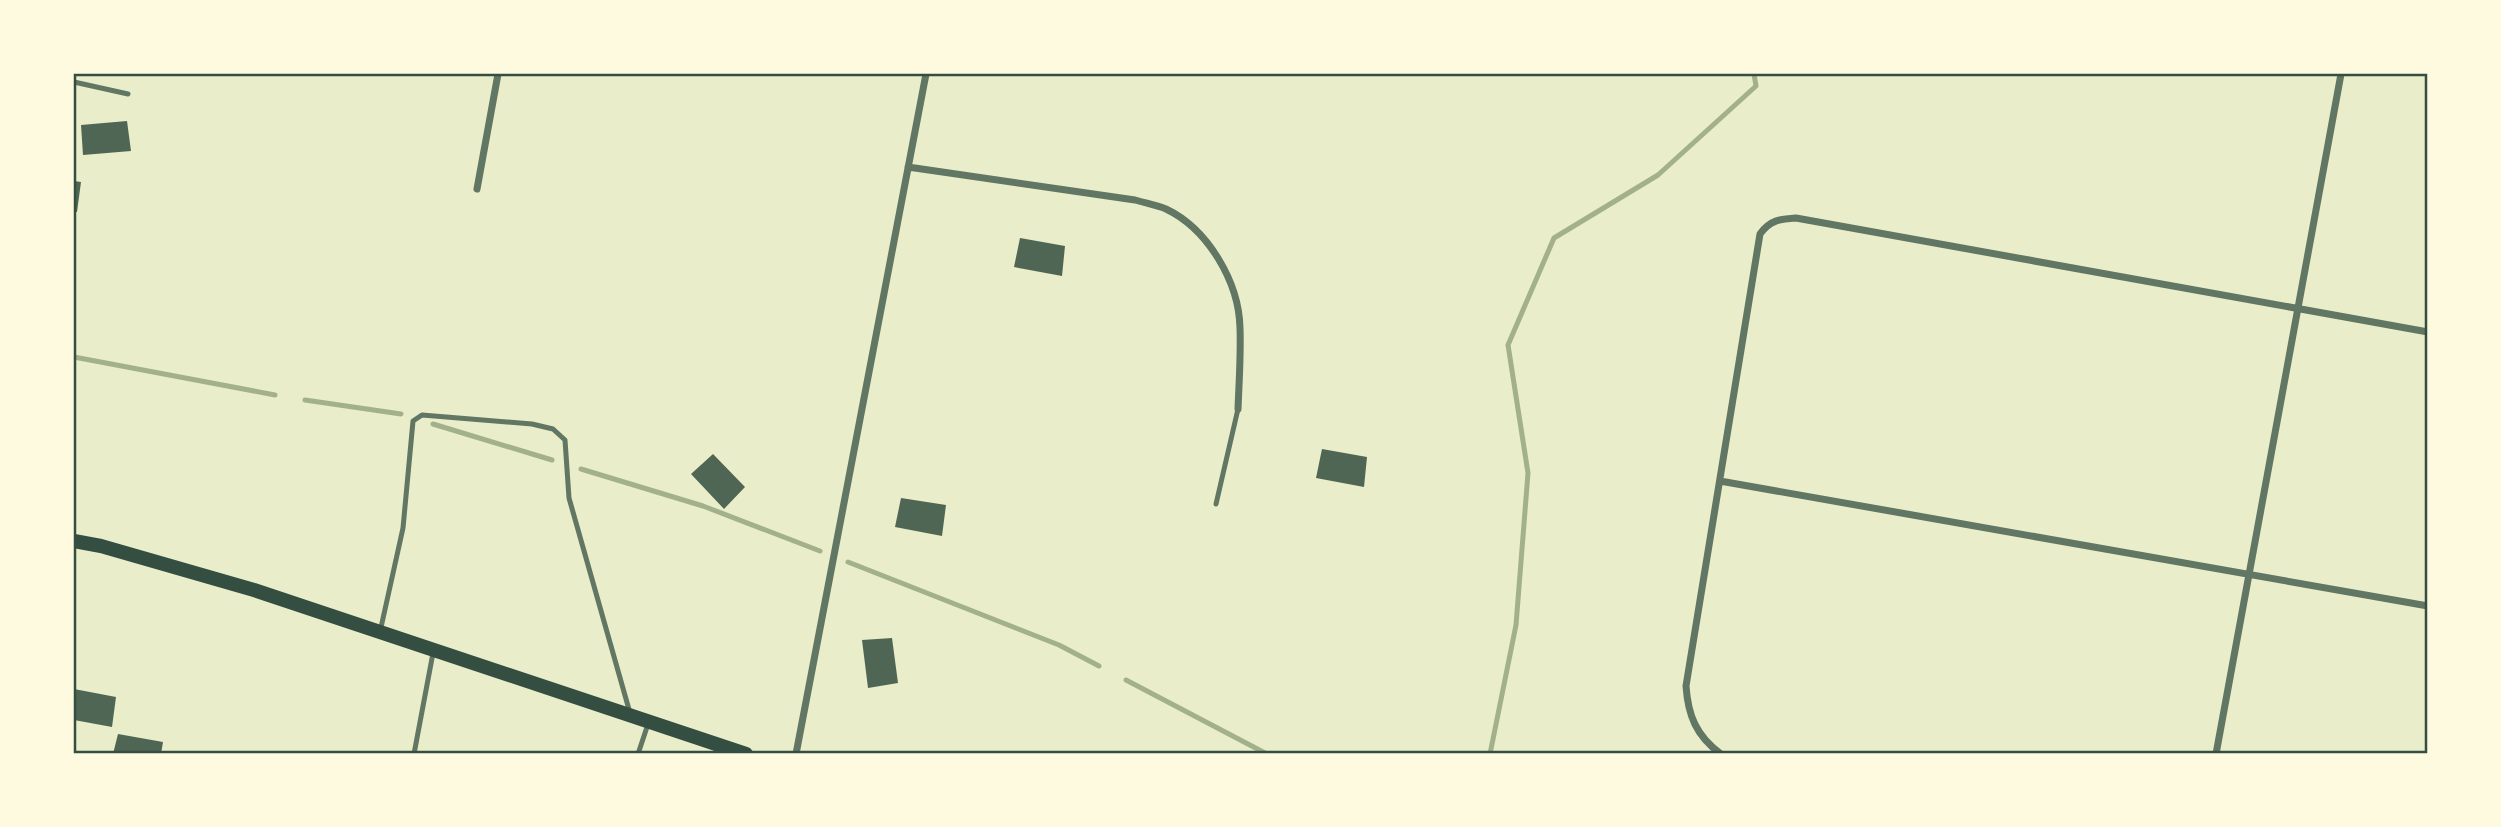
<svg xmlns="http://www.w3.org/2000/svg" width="2501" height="827" font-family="Barlow,sans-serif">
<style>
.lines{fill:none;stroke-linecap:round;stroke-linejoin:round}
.stream{stroke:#a3b18a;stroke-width:5}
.building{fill:#4f6655}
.service{stroke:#617663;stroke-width:5}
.minor{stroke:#617663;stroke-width:7}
.secondary{stroke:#344e41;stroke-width:14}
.neatline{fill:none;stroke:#344e41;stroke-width:2.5}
</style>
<rect width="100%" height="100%" fill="#e9edc9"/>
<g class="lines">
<path class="stream" d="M74 357 275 395
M305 400 401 414
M433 424 552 460
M581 469 703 506 820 551
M848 562 1059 645 1099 666
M1126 680 1267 754
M1490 754 1516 625 1528 473 1508 345 1554 238 1658 175 1756 86 1754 74"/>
</g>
<path class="building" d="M127 121 131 151 83 155 81 125Z
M74 181 81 182 77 212H74Z
M1020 238 1065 246 1062 276 1014 267Z
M1322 449 1367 457 1364 487 1316 478Z
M713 454 745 487 724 509 691 474Z
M901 498 946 505 942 536 895 527Z
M892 638 898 683 868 688 862 640Z
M74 689 116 697 112 727 74 720Z
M118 734 163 742 161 754H113Z"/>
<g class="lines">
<path class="service" d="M74 82 128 94
M1216 504 1238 409
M380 632 403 528 413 421 422 415 532 424 553 429 565 440 569 498 630 713
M414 754 433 653
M638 754 648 724"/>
<path class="minor" d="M908 167 1135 200C1145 203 1156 205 1166 209 1208 229 1239 282 1240 328 1241 355 1239 382 1238 409
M477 189 498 74
M1720 481 2428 606
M796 754 926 74
M1721 754C1696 736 1688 715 1686 686L1760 234C1770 220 1780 219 1796 218L2428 332
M2216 754 2341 74"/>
<path class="secondary" d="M74 541 101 546 254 590 746 754"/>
</g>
<rect width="2501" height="827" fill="none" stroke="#fefae0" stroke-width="150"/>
<rect x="75" y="75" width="2351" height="677" class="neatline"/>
</svg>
